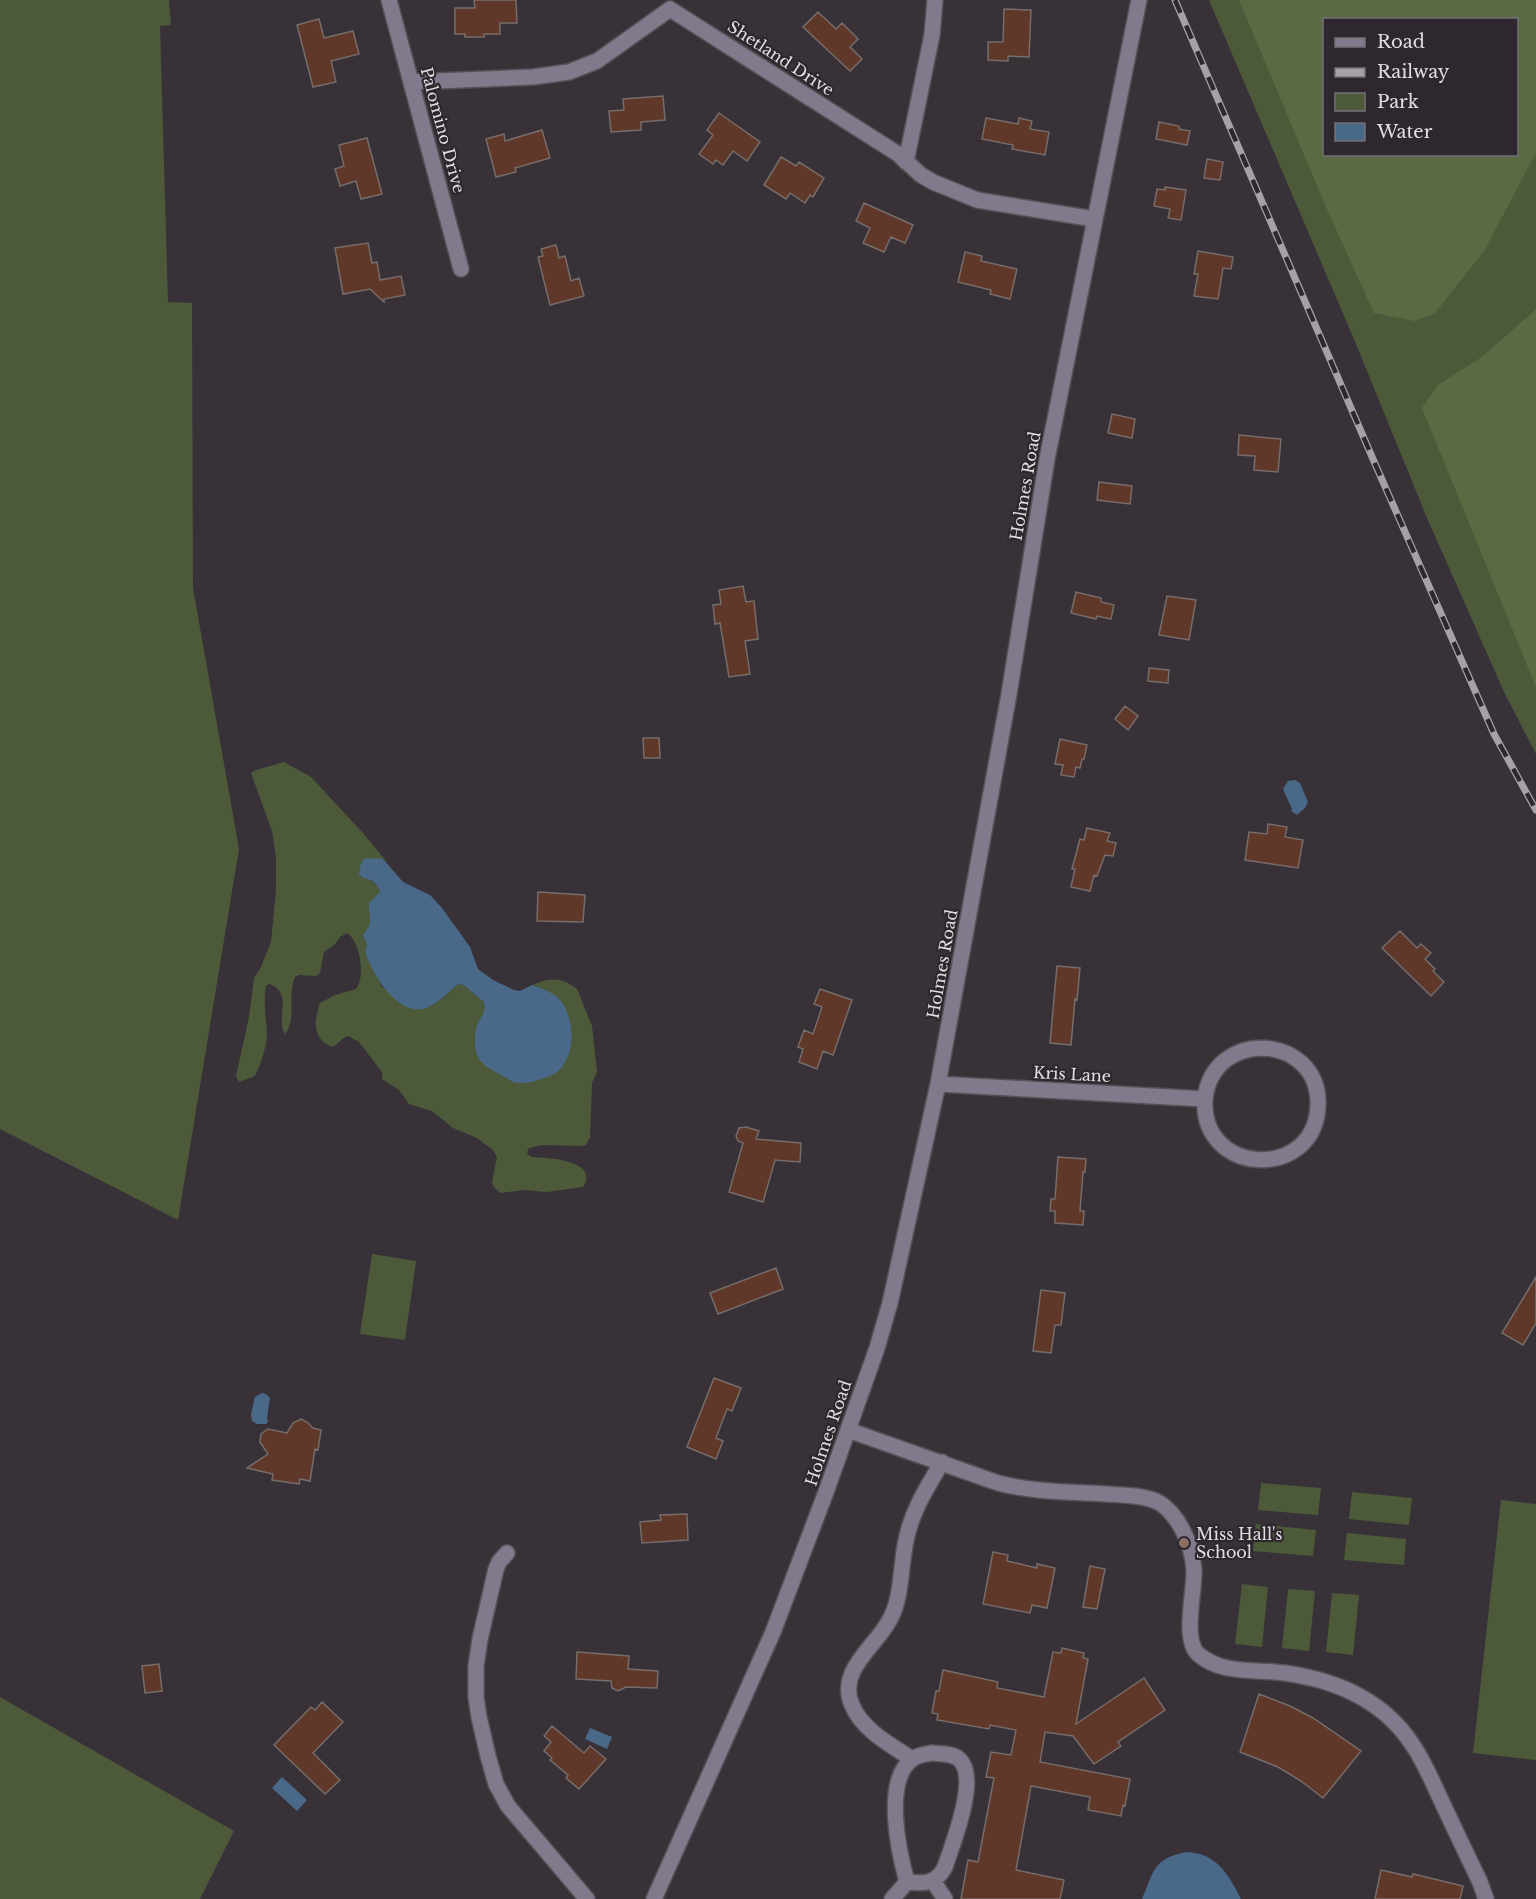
<svg xmlns="http://www.w3.org/2000/svg" width="1536" height="1899" font-family="'Libre Baskerville',serif">
<style>
.green{fill:#4c5a3a;fill-rule:evenodd}
.forest{fill:#5a6b44;fill-rule:evenodd}
.water{fill:#4a6988}
.building{fill:#60382a;stroke:#766c69;stroke-width:1.5}
.lines{fill:none;stroke-linecap:round;stroke-linejoin:round}
.minor-casing{stroke:#565156;stroke-width:18}
.minor{stroke:#807a8c;stroke-width:15}
.rail-casing{stroke:#a6a1a6;stroke-width:7}
.rail{stroke:#2e282e;stroke-width:4.5;stroke-dasharray:14;stroke-linecap:butt}
.education-dot{fill:#8d6e63;stroke:#2e282e;stroke-width:2}
.labels{text-anchor:middle;dominant-baseline:central;stroke-width:4.5;stroke-linejoin:round;paint-order:stroke}
.street-label{font-size:16px;fill:#e1dde1;stroke:#2e282e}
.poi-label{font-size:16px;fill:#e1dde1;stroke:#2e282e;text-anchor:start}
</style>
<rect width="100%" height="100%" fill="#383238"/>
<path class="green" d="M0 0H169L171 25 160 26 168 302 192 303 193 588 239 849 178 1220 0 1129Z
M1209 0H1536V754L1504 692 1427 518 1356 344ZM1324 20H1516V154H1324Z
M284 762 311 777 362 832 387 862 383 859 369 879 378 886 380 893 369 909C372 923 372 924 363 935L367 945V956L382 987 428 1007 443 998 457 985 462 984 484 1002 485 1013 478 1023 571 1044 570 1020 543 989 532 985C549 978 561 976 577 989L592 1026 597 1072 592 1083 590 1137 586 1145 582 1146 542 1145 529 1148 527 1152 528 1155 532 1157C548 1158 600 1160 583 1187L547 1192 523 1190 500 1193 493 1186 492 1182 497 1157 493 1150 477 1138 453 1128 432 1111 409 1104 399 1090 382 1079V1072L359 1042 348 1036C340 1038 338 1046 331 1047 312 1037 314 1021 320 1003L335 995 356 989C366 977 360 941 347 933L340 937 335 944 324 952 320 973 316 976 299 975 295 977C287 996 297 1019 285 1034 275 1018 294 992 269 984L266 986C263 1003 266 1017 267 1033 267 1046 261 1063 256 1074L253 1077 239 1082 236 1076 249 1017 254 978 261 967 271 942 276 891V858L272 831 251 773 256 770Z
M372 1254 416 1261 405 1340 360 1334Z
M1261 1483 1321 1488 1318 1515 1258 1510Z
M1352 1492 1412 1498 1409 1525 1349 1519Z
M1501 1500 1536 1504V1760L1473 1753Z
M1256 1524 1316 1530 1313 1556 1253 1551Z
M1347 1533 1406 1539 1404 1565 1344 1560Z
M1242 1584 1268 1587 1262 1647 1235 1644Z
M1288 1589 1315 1591 1309 1651 1282 1648Z
M1332 1593 1359 1595 1353 1655 1326 1652Z
M0 1697 234 1831 200 1899H0Z"/>
<path class="forest" d="M1239 0H1536V153L1484 251 1435 313 1415 321 1374 313 1326 207ZM1324 20H1516V154H1324Z
M1536 309V687L1422 408 1438 385 1482 357Z"/>
<path class="water" d="M1295 780 1300 783 1308 802 1305 808 1297 815 1291 811 1292 809 1283 789 1288 781Z
M365 858 383 859 403 882 430 895 442 908 470 947 478 969 493 980 514 990 520 991 532 985C541 988 553 992 560 1000 575 1019 577 1055 557 1072 550 1077 543 1078 536 1081 529 1083 521 1084 513 1082 509 1080 505 1077 501 1075 492 1070 481 1065 477 1055 474 1044 474 1034 478 1023 482 1015 486 1012 484 1002L462 984 457 985C448 993 438 1003 426 1008 398 1018 371 973 365 951L367 945 363 935C375 920 368 919 369 903L380 892C378 884 372 879 363 878L359 874 361 863Z
M262 1393 266 1394 270 1398 267 1418 268 1422 266 1424H257L252 1421 251 1414 255 1397Z
M590 1728 612 1737 607 1749 585 1739Z
M282 1777 307 1800 297 1811 272 1788Z
M1186 1852C1217 1853 1228 1874 1241 1899H1142C1154 1872 1152 1859 1186 1852Z"/>
<path class="building" d="M474 0H516L517 23H500V34H484V37H465V34H455V8H475Z
M1004 9 1031 10 1029 57 1008 56V61L988 60V42H1003Z
M818 12 836 29 842 23 858 39 850 47 862 59 850 71 803 27Z
M319 19 324 38 353 31 359 54 331 61 336 82 313 87 297 25Z
M663 96 665 120 641 122V130L611 132 609 111 624 110 623 99Z
M719 113 760 142 747 161 733 151 723 165 716 160 713 164 699 154 713 135 707 130Z
M986 118 1018 124 1019 118 1032 121 1030 129 1049 132 1045 155 1012 149 1013 145 982 139Z
M1159 122 1179 126V129L1190 131 1187 145 1156 139Z
M542 130 550 158 515 168 516 172 496 177 486 139 504 134 505 141Z
M367 138 382 194 361 199 356 181 340 186 335 169 344 166 339 145Z
M781 157 796 166 799 162 824 178 813 197 810 195 805 203 790 193 786 199 764 185Z
M1207 159 1223 162 1220 180 1204 178Z
M1165 187 1186 190 1181 220 1168 218 1170 209 1154 206 1157 189 1165 190Z
M864 203 913 225 905 243 891 237 884 252 863 243 870 228 856 221Z
M368 243 372 263 377 262 380 280 401 276 405 295 384 299V302L370 289 343 294 335 248Z
M556 245 559 258 565 256 571 281 579 278 584 296 550 305 538 257 543 256 541 249Z
M1198 251 1233 257 1231 269 1223 268 1218 299 1194 296 1198 274H1194Z
M965 252 982 256 981 261 1017 269 1010 299 990 294 991 290 958 282Z
M1112 414 1135 419 1132 438 1108 433Z
M1239 435 1281 439 1278 472 1254 470 1255 456 1238 455Z
M1099 482 1132 486 1130 504 1097 500Z
M743 586 746 602 754 601 758 639 745 641 750 674 729 677 720 623 715 624 713 605 721 604 719 590Z
M1076 592 1101 598V602L1114 605 1111 619 1097 616 1096 619 1071 613Z
M1167 596 1196 600 1189 640 1159 635Z
M1149 668 1169 670 1168 683 1148 681Z
M1125 706 1138 716 1128 730 1115 719Z
M643 738H659L660 758H644Z
M1060 739 1087 745 1084 759H1082L1080 768 1076 767 1074 777 1061 775 1063 765 1055 764Z
M1268 824 1287 827 1285 837 1303 840 1298 868 1245 860 1249 832 1267 834Z
M1087 828 1110 833 1107 841 1116 843 1113 856 1105 855 1097 876 1094 875 1090 891 1071 887 1075 869H1072L1080 839 1084 840Z
M538 892 585 895 583 922 537 921Z
M1400 931 1417 948 1421 944 1431 953 1425 959 1435 969 1433 971 1444 982 1431 996 1382 948Z
M1057 966 1080 968 1077 1000 1075 999 1071 1045 1050 1043Z
M820 989 852 1000 833 1055 823 1051 817 1069 799 1062 803 1049 798 1047 804 1030 813 1034 822 1007 814 1004Z
M746 1127 759 1131 756 1139 801 1143 800 1162 775 1160 763 1202 729 1192 743 1143 738 1141 736 1136 739 1128Z
M1058 1157 1086 1159 1085 1172H1083L1080 1211H1084L1083 1225 1055 1223V1211H1050L1051 1199H1055Z
M776 1268 783 1289 718 1314 710 1293Z
M1536 1277V1323L1523 1345 1502 1333Z
M1041 1290 1065 1293 1061 1325H1055L1051 1353 1033 1351Z
M714 1378 741 1388 732 1411 727 1409 716 1438 723 1441 716 1459 687 1447Z
M301 1419 307 1422 313 1428 321 1430 318 1450 315 1449 310 1481 300 1479 299 1484 272 1480 273 1474 247 1468 268 1454 260 1442 261 1434 268 1429 287 1433 293 1423Z
M687 1514 688 1540 642 1543 640 1522 661 1520 660 1515Z
M993 1552 1008 1555 1007 1561 1037 1568V1564L1055 1568 1047 1608 1032 1605 1030 1613 983 1604Z
M1090 1566 1105 1569 1097 1609 1083 1607Z
M1062 1648 1084 1653 1083 1658 1088 1659 1076 1724 1144 1678 1165 1710 1118 1742 1121 1746 1094 1764 1073 1736 1045 1732 1040 1762 1130 1779 1125 1806 1123 1805 1121 1816 1088 1810 1090 1797 1031 1786 1016 1870 1064 1880 1060 1899H961L968 1860 978 1862 994 1778 986 1777 991 1752 1011 1755 1016 1730 990 1725 989 1729 937 1720 938 1714 932 1713 936 1691H939L943 1670 998 1682 997 1688 1044 1697 1053 1652 1061 1653Z
M577 1652 629 1656 628 1669 658 1671 657 1688 626 1687 618 1691 612 1688 611 1681 576 1679Z
M159 1664 162 1691 145 1693 142 1666Z
M1259 1694 1290 1706 1313 1718 1361 1751 1323 1798 1301 1781 1278 1767 1240 1752Z
M322 1702 343 1722 313 1753 340 1780 325 1794 274 1745 311 1707 315 1710Z
M552 1726 584 1753 590 1746 606 1759 579 1789 566 1778 568 1775 550 1760 552 1758 544 1751 551 1742 544 1736Z
M1381 1870 1412 1877 1413 1874 1463 1886 1460 1899H1375Z"/>
<g class="lines">
<g class="minor-casing">
<path id="minor" d="M389 0 461 269
M412 82 533 77 569 72 597 61 670 9 898 154 921 175 933 182 977 200 1094 219
M906 162 932 35 935 0
M938 1084 1205 1099C1213 1027 1319 1034 1318 1104 1317 1181 1200 1177 1205 1099
M848 1430 998 1483C1033 1492 1070 1492 1106 1494 1123 1495 1140 1495 1156 1501 1167 1506 1178 1520 1183 1531 1189 1542 1193 1557 1194 1570 1195 1591 1182 1639 1198 1654 1222 1675 1256 1669 1285 1673 1335 1680 1383 1700 1412 1744 1424 1761 1432 1781 1441 1800 1454 1828 1467 1855 1480 1882L1486 1899
M507 1553 499 1562 496 1569 480 1639 476 1666V1697L479 1717 488 1756 496 1784 508 1806 587 1899
M932 1753C941 1754 952 1753 959 1759 980 1777 952 1845 945 1867 936 1884 925 1884 907 1882 899 1853 882 1778 914 1758 919 1755 926 1754 932 1753Z
M912 1759C891 1745 862 1730 852 1705 837 1671 875 1647 889 1621 903 1598 900 1563 907 1536 913 1509 928 1486 942 1462
M933 1881 945 1899
M654 1899 773 1632 826 1492 877 1348 890 1303 938 1084 1009 694 1047 459 1139 0
M892 1899 907 1882"/>
</g>
<use href="#minor" class="minor"/>
<g class="rail-casing">
<path id="rail" d="M1175 0 1376 466 1494 734 1536 810"/>
</g>
<use href="#rail" class="rail"/>
</g>
<circle class="education-dot" cx="1184" cy="1543" r="6"/>
<g class="labels">
<g class="street-label">
<text transform="translate(781 58) rotate(33)">Shetland Drive</text>
<text transform="translate(443 130) rotate(75)">Palomino Drive</text>
<text transform="translate(1025 486) rotate(-80)">Holmes Road</text>
<text transform="translate(942 964) rotate(-80)">Holmes Road</text>
<text transform="translate(1072 1074) rotate(3)">Kris Lane</text>
<text transform="translate(828 1433) rotate(-71)">Holmes Road</text>
</g>
<g class="poi-label">
<text x="1196" y="1534">Miss Hall's<tspan x="1196" dy="18">School</tspan></text>
</g>
</g>
<rect x="1323" y="18" width="195" height="138" fill="#2e282e" stroke="#767076" stroke-width="1.5"/>
<rect x="1335" y="38" width="30" height="9" fill="#807a8c" stroke="#767076" stroke-width="1.5"/>
<text x="1377" y="48" font-size="18" fill="#e1dde1">Road</text>
<rect x="1335" y="68" width="30" height="9" fill="#a6a1a6" stroke="#767076" stroke-width="1.5"/>
<text x="1377" y="78" font-size="18" fill="#e1dde1">Railway</text>
<rect x="1335" y="93" width="30" height="18" fill="#4c5a3a" stroke="#767076" stroke-width="1.5"/>
<text x="1377" y="108" font-size="18" fill="#e1dde1">Park</text>
<rect x="1335" y="123" width="30" height="18" fill="#4a6988" stroke="#767076" stroke-width="1.5"/>
<text x="1377" y="138" font-size="18" fill="#e1dde1">Water</text>
</svg>
